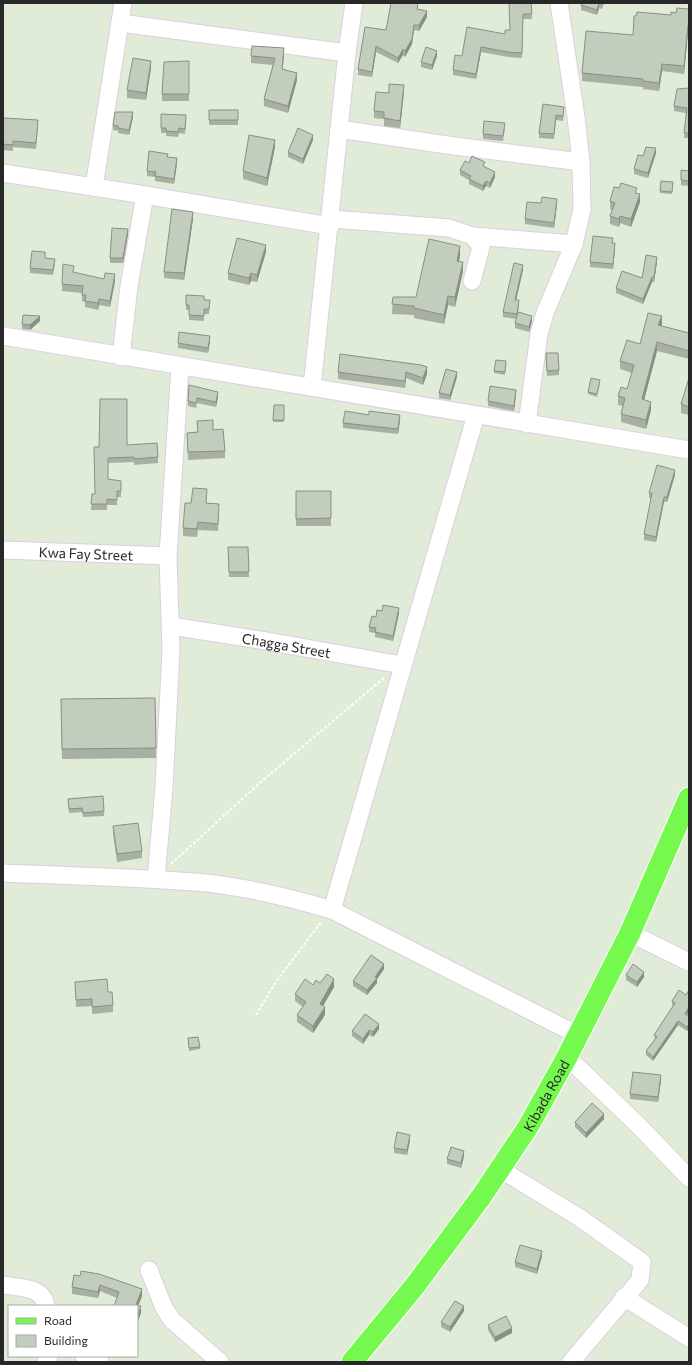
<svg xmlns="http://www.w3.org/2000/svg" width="692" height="1365" font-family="Commissioner,sans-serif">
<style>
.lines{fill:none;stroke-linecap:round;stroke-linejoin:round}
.minor-casing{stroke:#decde2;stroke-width:19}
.major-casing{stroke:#fff;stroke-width:23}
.path{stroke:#fff;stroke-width:2;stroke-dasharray:3 2;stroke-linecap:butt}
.minor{stroke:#fff;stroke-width:17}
.major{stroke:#76f94f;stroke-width:21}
.wall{fill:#a8b0a3}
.shaded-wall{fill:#889085}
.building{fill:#c3cdbe;stroke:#889085}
.labels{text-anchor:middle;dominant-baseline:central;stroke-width:3;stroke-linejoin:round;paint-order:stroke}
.street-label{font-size:14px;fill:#282828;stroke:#fff}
</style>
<rect width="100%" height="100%" fill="#e0ebd8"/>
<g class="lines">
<g class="minor-casing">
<g id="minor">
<path d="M120 23 347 53"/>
<path d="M339 129 447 145 581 162"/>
<path d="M3 173 145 195 330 226"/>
<path d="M94 187 123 3"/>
<path d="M331 219 449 228 473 236 481 247 472 281"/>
<path d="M473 236 574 244"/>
<path d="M3 336 689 450"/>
<path d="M121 357 129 286 145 195"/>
<path d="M312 387 347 53 354 3"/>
<path d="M527 424 539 334 545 313 574 244 582 209 581 162 576 117 559 3"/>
<path id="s1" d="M3 550 168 556"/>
<path id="s2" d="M171 626 260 640 402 665"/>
<path d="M3 873C71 876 139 877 207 883 250 888 291 898 332 910L578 1035"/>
<path d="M156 879 164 787 171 651 168 556 180 367"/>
<path d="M332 910 476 415"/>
<path d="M630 933 689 962"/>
<path d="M567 1057 637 1124 689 1178"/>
<path d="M500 1169 580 1218 642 1262 640 1280 571 1362"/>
<path d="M149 1270 164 1308 172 1320 220 1362"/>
<path d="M3 1285C19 1288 43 1286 46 1306"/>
<path d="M624 1297 689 1338"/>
<path d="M84 1356 100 1362"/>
<path d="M46 1362 49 1356"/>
</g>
</g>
<g class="major-casing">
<g id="major">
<path id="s3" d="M352 1362 414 1287 481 1197 528 1127 567 1057 630 933 689 798"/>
</g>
</g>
<path class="path" d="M171 864 262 781 385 677
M256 1015 277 980 322 921"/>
<use href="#minor" class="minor"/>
<use href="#major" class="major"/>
</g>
<path class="wall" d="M531 3 532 19H523L522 58 508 57 481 52 476 79 453 75V70L462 56 505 34 510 30Z
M604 3 602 9 599 8 597 15 581 10V5Z
M689 9V33L688 32 684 74 662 71 659 91 643 89V87L582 81V73L633 35 671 15Z
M418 10 427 17 419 31 414 30 412 44 405 57 403 55 398 63 376 52 372 77 358 75V69L386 30Z
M284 55 282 69 297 80 288 113 264 106V99L273 65 251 63V56Z
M437 56 432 70 421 67V62Z
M189 61V101H162V94Z
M151 68 146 100 127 98V90Z
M689 88V138H684L686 113 674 111V106Z
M404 92 400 128 384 126V119L374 118V111L389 93Z
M543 104 564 112 563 121 556 120 554 139 539 138V133Z
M209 110H238V125H209Z
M133 117 129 135 118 133V131L113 130V125Z
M3 118 38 127 36 149 13 147V151L3 150Z
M186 120 185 134 179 133 178 137 166 136V133H161V128Z
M505 128 503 141 483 139V134Z
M313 140 303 164 288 157V152Z
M275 147 267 186 243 179V171Z
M656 153 648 178 634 174V169Z
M168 157 177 163 174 184 155 181V177L147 176V171Z
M469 163 485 167 495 177 490 188 486 186 483 191 469 184V180L460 175V170Z
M689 171V186L681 185V180Z
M661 181 673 182 672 194 660 193Z
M637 193 640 202 631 227 620 223 619 227 610 224V216L612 210 610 209V201Z
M541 203 557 204 554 228 525 224V219Z
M193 219 184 280 164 278V272Z
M128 234 123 263H110V258Z
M615 248 613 269 590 267V262Z
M266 252 257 282 251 281 249 285 228 280V273Z
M460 256 459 261 463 271 455 307 448 305 444 324 414 318V315L392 314 393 297H416Z
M45 258 55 264 53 275 30 273V268Z
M657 262 654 282H652L643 304 638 302 616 293V288L642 278Z
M523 270 516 300 519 305 518 313 532 321 529 332 515 328V323L516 319 503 317V312Z
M74 273 115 281 110 307 99 305 98 310 85 307V302L82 301V293L62 291V284Z
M186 295 204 300H210L209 314H204V321L189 320V310H186Z
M40 321 30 330 22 329V324Z
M662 325 661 326 689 333V359L657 351 644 400 651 410 646 429 621 422V414L623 406 618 405V396L627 389 632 373 620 369V361Z
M210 341 208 353 178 348V343Z
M546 353 559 370V375L547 376Z
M340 354 427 374 423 385 406 378 405 388 338 379V372Z
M506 364 505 375 494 373V371Z
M457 377 450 400 439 398V393Z
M689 378V415L681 413V404Z
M600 383 597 397 588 394V392Z
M218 392V397L216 407 197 403 196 408 188 406V401Z
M516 395 514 411 488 406V401Z
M274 405H284V422H273Z
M400 420 398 434 343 428V423Z
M197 421 213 430 225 451V458L188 460 187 433 198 432Z
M127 445 158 457V463L134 465V462L108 463V479L121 481V497H117V505H107V510H91L92 494H95L99 447Z
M675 475 667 502H664L656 542 644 540V534L651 498H649V493Z
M296 491H331V526H296Z
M207 496 206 503 219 511 218 531 198 530 197 537 183 536V528L191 503Z
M228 547H248L249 577H229Z
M382 611 399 613 393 641 375 637V633L369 632V627L376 617Z
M155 698 156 758 62 759 61 699Z
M68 799 104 811V816L83 817 82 812 69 813Z
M113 826 142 851V858L117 862 113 834Z
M384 969 377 979V983L367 995 353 986V981Z
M626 975 644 977 637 987 626 980Z
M75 982 108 992 113 1005V1012L92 1014V1006L76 1007Z
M320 983 334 987 323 1006 325 1015 313 1033 297 1022V1015L303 1007 295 1001V994L313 985Z
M689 990V1011L687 1015 689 1016 687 1031 678 1025 653 1061 646 1055V1051L655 1039 654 1035 673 1006 672 1005V1001L686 995Z
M379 1029 373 1037 369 1035 363 1044 352 1036V1031Z
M188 1038 200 1047V1049L189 1051Z
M661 1080 658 1102 630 1099V1094Z
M604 1119 586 1138 575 1127V1122Z
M410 1140 407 1155 394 1153V1148Z
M464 1156 461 1168 447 1164V1159Z
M542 1256 537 1274 515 1267V1262Z
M74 1275 142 1296 138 1305 141 1313 117 1298 100 1291 98 1298 72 1294V1287Z
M464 1311 450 1332 441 1327V1322Z
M488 1325 512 1333 495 1342 488 1330Z"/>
<path class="shaded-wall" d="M599 3V8L597 15V10Z
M427 11V17L419 31V25Z
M414 25V30L412 44 405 57V51Z
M688 25V32L684 74V66Z
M376 46V52L372 77V72Z
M481 47V52L476 79V74Z
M284 48V55L282 76V69Z
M403 49V55L398 63V58Z
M437 51V56L432 70V65Z
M151 61V68L146 100V93Z
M662 64V71L659 91V83Z
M297 73V80L288 113V106Z
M404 85V92L400 128V121Z
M133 112V117L129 135V130Z
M313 135V140L303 164V159Z
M275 140V147L267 186V178Z
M656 148V153L648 178V173Z
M177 158V163L174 184V179Z
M495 172V177L490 188V183Z
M486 181V186L483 191V186Z
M640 194V202L631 227V219Z
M557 199V204L554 228V223Z
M193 212V219L184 280V273Z
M620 216V223L619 227V219Z
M128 229V234L123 263V258Z
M615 243V248L613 269V264Z
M266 245V252L257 282V275Z
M460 246V256L457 270V261Z
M657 257V262L654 282V277Z
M463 262V271L455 307V297Z
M523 265V270L515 305V300Z
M251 273V281L249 285V278Z
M115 274V281L110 307V301Z
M652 277V282L643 304V299Z
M448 296V305L444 324V315Z
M99 299V305L98 310V303Z
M40 316V321L30 330V325Z
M532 316V321L529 332V327Z
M662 316V325L658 334V325Z
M210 336V341L208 353V348Z
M657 342V351L642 408V399Z
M427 367V374L423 385V378Z
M406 372V378L405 388V381Z
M457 372V377L450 400V395Z
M516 390V395L514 411V406Z
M218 392V397L216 407V402Z
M651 402V410L646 429V420Z
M400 415V420L398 434V429Z
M675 470V475L667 502V497Z
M664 497V502L656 542V537Z
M399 608V613L393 641V636Z
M384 964V969L377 979V983L367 995V990L375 977Z
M644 972V977L637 987V982Z
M334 979V987L320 1011V1004Z
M325 1007V1015L313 1033V1026Z
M689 1007V1011L685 1018V1014Z
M678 1021V1025L653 1061V1057Z
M379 1024V1029L373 1037V1032Z
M689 1024V1028L687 1031V1027Z
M369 1030V1035L363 1044V1039Z
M661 1075V1080L658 1102V1097Z
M604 1114V1119L586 1138V1133Z
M410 1135V1140L407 1155V1150Z
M464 1151V1156L461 1168V1163Z
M542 1251V1256L537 1274V1269Z
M100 1285V1291L98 1298V1292Z
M142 1289V1296L137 1309 136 1305Z
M141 1306V1313L137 1324V1318Z
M464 1306V1311L450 1332V1327Z
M512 1328V1333L495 1342V1337Z"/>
<path class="building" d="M391 3H418L417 9 427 11 419 25H414L412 39 405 51 403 49 398 58 376 46 372 72 358 69 365 27 386 30Z
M509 3H531L532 14H523L522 53 508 52 481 47 476 74 453 70 455 55 462 56 467 27 505 34V30H510Z
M582 3H602V4L599 3 597 10 581 5Z
M677 8 689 9V25H688L684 66 662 64 659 83 643 81V79L582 73 586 31 633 35 634 16H636L637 12 671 15V12L676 13Z
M252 46 284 48 282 69 297 73 288 106 264 99 275 58 251 56Z
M426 47 437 51 432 65 421 62Z
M133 58 151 61 146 93 127 90Z
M189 61V94H162L164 62Z
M389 84 404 85 400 121 384 118V112L374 111 376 92 389 93Z
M689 88V133H684L687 108 674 106 677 89Z
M543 104 564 107 563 116 556 115 554 134 539 133Z
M209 110H238V120H209Z
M115 112H133L129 130 118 128V126L113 125Z
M161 114 186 115 185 129 179 128 178 132 166 131V128H161Z
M3 118 38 120 36 143 13 141V145L3 144Z
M484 121 505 123 503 136 483 134Z
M298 128 313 135 303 159 288 152Z
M249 135 275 140 267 178 243 171Z
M646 147 656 148 648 173 634 169 638 155 643 156Z
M149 151 168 154 167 157 177 158 174 179 155 176 156 172 147 171Z
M472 156 485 162 483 166 495 172 490 183 486 181 483 186 469 179 471 176 460 170 465 161 469 163Z
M681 170 689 171V181L681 180Z
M661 181 673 182 672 192 660 191Z
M621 183 637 188 635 193 640 194 631 219 620 216 619 219 610 216 615 203 610 201 614 187 619 188Z
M542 197 557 199 554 223 525 219 527 202 541 203Z
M172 209 193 212 184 273 164 272Z
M112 228 128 229 123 258H110Z
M593 236 613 238 612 243H615L613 264 590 262Z
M237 238 266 245 257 275 251 273 249 278 228 273Z
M429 239 460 246 457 261 463 262 455 297 448 296 444 315 414 308V306L392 304 393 297H416Z
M32 251 45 252V258L55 259 53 270 30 268Z
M646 255 657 257 654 277H652L643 299 638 297 616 288 622 271 642 278Z
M514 263 523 265 515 300H519L517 314 503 312Z
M63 264 74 266 73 272 104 279 105 273 115 274 110 301 99 299 98 303 85 301 86 295H82L83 286 62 284Z
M186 295 204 296V300H210L209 309H204V316L189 315V305H186Z
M518 312 532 316 529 327 515 323Z
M648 313 662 316 658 325 689 333V351L657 342 642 399 651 402 646 420 621 414 625 398 618 396 621 387 627 389 634 365 620 361 627 340 640 344Z
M23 315 40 316 30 325 22 324Z
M179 332 210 336 208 348 178 343Z
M546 353H558L559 370 547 371Z
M340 354 421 365 427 367 423 378 406 372 405 381 338 372Z
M496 360 506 361 505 372 494 371Z
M446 369 457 372 450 395 439 393Z
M591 378 600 380 597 394 588 392Z
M689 378V407L681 404Z
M189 385 218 392 216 402 197 398 196 403 188 401Z
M490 386 516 390 514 406 488 401Z
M100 399H127V445L157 443 158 457 134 459V457L108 458V479L121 481V491H117V500L107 499V504H91L92 494H95L94 447H99Z
M274 405H284V420H273Z
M345 411 369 415V411L400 415 398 429 343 423Z
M213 420V430L223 429 225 451 188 452 187 433 198 432 197 421Z
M657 465 675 470 667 497H664L656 537 644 534 652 493H649Z
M193 488 207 489 206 503 219 504 218 524 198 522 197 529 183 528 185 503H191Z
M296 491H331V518L296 519Z
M228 547H248L249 572H229Z
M383 605 399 608 393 636 375 632 376 628 369 627 372 616 376 617 377 610 382 611Z
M155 698 156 748 62 749 61 699Z
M103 796 104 811 83 813 82 808 69 809 68 799Z
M138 823 142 851 117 854 113 826Z
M371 955 384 964 375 977 377 978 367 990 353 981Z
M633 964 644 972 637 982 626 975Z
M327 974 334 979 320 1004 325 1007 313 1026 297 1015 306 1002 295 994 305 979 313 985 316 980 320 983Z
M107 979 108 992H112L113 1005 92 1007V999L76 1000 75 982Z
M679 990 686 995 689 990V1007L685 1014 689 1016V1024L687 1027 678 1021 653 1057 646 1051 657 1037 654 1035 675 1003 672 1001Z
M365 1014 379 1024 373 1032 369 1030 363 1039 352 1031Z
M198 1037 200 1047 189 1048 188 1038Z
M633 1072 661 1075 658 1097 630 1094Z
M592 1103 604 1114 586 1133 575 1122Z
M397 1132 410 1135 407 1150 394 1148Z
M451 1147 464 1151 461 1163 447 1159Z
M520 1245 542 1251 537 1269 515 1262Z
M81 1271 99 1274 142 1289 136 1305 141 1306 137 1318V1306H114L119 1292 100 1285 98 1292 72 1287 74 1275 80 1276Z
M455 1301 464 1306 450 1327 441 1322Z
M506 1316 512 1328 495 1337 488 1325Z"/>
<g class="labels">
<g class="street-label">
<text stroke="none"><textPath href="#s1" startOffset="83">Kwa Fay Street</textPath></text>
<text stroke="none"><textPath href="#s2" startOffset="117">Chagga Street</textPath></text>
<text stroke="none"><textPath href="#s3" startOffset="330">Kibada Road</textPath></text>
</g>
</g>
<rect width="692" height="1365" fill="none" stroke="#282828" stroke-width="8"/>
<rect x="8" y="1305" width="130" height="52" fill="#ffffff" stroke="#a9a9a9"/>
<rect x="16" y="1318" width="20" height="6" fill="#76f94f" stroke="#a9a9a9"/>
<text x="44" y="1325" font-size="12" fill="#282828">Road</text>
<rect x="16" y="1335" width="20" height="12" fill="#c3cdbe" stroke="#a9a9a9"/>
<text x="44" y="1345" font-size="12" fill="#282828">Building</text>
</svg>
